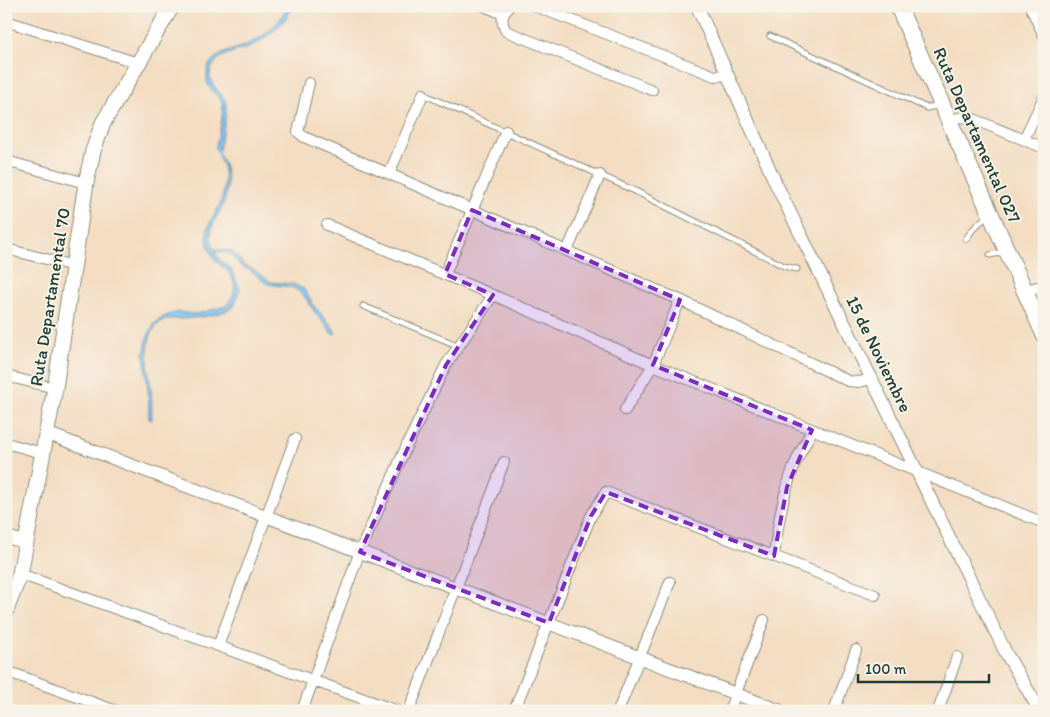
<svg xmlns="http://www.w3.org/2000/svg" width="1050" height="717" font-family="Itim,sans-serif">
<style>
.water{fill:#7abff1;stroke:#4c7e92}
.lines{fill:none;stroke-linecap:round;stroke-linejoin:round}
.stream{stroke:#7abff1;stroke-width:2.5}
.service-casing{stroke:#8a8d7b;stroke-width:7}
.minor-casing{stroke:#8a8d7b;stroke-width:12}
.tertiary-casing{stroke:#8a8d7b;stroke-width:14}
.secondary-casing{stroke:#8a8d7b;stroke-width:17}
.primary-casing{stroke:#8a8d7b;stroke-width:18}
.service{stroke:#fff;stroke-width:5}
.minor{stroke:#fff;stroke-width:10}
.tertiary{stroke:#fff;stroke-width:12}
.secondary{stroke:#fff;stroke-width:15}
.primary{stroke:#fff;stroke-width:16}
.marked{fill:#7b2cbf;fill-opacity:0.2;stroke:#7b2cbf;stroke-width:4;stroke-dasharray:10 6;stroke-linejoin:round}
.labels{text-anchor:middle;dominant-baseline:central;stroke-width:4;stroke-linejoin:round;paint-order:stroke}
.street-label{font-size:18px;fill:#1f3d34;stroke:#f7f3e8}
</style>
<rect width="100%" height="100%" fill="#f7f3e8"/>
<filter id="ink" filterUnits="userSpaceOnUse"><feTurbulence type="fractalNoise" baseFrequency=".02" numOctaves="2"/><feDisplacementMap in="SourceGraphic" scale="10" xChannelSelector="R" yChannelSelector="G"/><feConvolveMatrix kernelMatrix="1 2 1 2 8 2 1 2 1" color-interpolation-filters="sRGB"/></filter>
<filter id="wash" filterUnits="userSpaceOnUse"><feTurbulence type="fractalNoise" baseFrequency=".0096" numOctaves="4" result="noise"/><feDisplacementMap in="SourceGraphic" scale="20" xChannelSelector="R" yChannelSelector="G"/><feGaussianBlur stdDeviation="1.12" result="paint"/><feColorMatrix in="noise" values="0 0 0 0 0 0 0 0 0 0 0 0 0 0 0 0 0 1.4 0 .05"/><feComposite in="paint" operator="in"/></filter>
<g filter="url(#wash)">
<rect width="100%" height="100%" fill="#f4ddc2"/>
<path class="water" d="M287 6H291C290 10 289 14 287 17 281 26 258 45 248 48 236 52 218 54 212 67 204 86 224 90 226 105 227 118 221 137 219 150L215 149C217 139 225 113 222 104 218 91 205 91 207 75 207 73 207 69 208 67 215 52 233 51 246 45 262 38 282 23 287 6Z
M218 156H220C229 171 229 189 223 205 219 214 211 223 211 234 210 239 212 244 214 249L231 251 238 257 243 265 253 269 271 282 293 284 304 289 314 306 332 326 336 333 332 334 324 323 315 313 305 297 297 290 290 287 267 284 249 269 244 268 240 265 229 253 215 251 221 262 230 268 240 288 234 307C218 316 197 318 178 319 173 319 168 319 163 321 141 332 149 370 151 389 152 399 152 410 152 420L149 419 148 391 144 353 148 336 155 323 165 316 178 312 196 314 226 306C237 293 238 282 225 269 221 265 217 263 214 258 211 253 208 247 207 240 205 225 216 215 221 201 224 193 226 175 223 167 222 163 219 160 218 156Z"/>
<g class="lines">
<path class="stream" d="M217 148 220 159"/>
</g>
</g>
<g filter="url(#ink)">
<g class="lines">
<g class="service-casing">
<path id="service" d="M770 36 927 108 939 105
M423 94 635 191 784 266 797 269
M966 239 973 229 988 215
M990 255 1004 252
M363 306 459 346"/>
</g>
<g class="minor-casing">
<path id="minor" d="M484 6 503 14
M509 6C502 16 500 20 506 31L652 90
M535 6 715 76 728 75
M1030 6 1044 36
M6 21 138 63
M309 83 298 132 304 137 680 300 848 381 859 382 872 379
M949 121C958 117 963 116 973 119L1044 148
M1024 139 1044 97
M6 161 86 183
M389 174 423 94
M327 225 493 295 653 365 1044 523
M6 249 74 266
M567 251 600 175
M445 274 506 131
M1025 291 1037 287 1044 288
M6 376 55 388
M625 410 653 365 680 300
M6 443 42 453
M774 556C778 525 782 498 793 469 798 455 806 443 812 430
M20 574 397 711
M218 646 295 439
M6 671 116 711
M302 711 360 551 407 445 446 365 493 295
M409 711 504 462
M514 711 591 516 606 492 875 595
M618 711 670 582
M729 711 764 620
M834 711 856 650
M938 711 957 657"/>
</g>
<g class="tertiary-casing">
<path id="tertiary" d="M697 6 777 186 1007 655 1040 711
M46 433 781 711
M6 537 25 542"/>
</g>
<g class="secondary-casing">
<path id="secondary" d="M6 610 20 574 55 388 86 183 93 151 103 123 172 6"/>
</g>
<g class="primary-casing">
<path id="primary" d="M898 6 1044 334"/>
</g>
<use href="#service" class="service"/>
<use href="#minor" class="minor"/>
<use href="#tertiary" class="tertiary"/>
<use href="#secondary" class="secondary"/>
<use href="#primary" class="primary"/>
</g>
</g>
<path class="marked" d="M472 210 680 300 653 365 812 430 787 487 774 556 606 492 591 516 549 623 360 552 446 365 493 295 445 274Z"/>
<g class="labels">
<g class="street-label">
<text transform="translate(977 135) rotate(66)">Ruta Departamental 027</text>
<text transform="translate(50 297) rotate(-81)">Ruta Departamental 70</text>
<text transform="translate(879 354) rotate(64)">15 de Noviembre</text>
</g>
</g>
<rect width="1050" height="717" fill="none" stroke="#f7f3e8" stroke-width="25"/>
<path d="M858 674v8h131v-8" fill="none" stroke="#1f3d34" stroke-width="2.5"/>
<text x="865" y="674" font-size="15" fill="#1f3d34" stroke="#f7f3e8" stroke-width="4" paint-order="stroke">100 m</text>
</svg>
